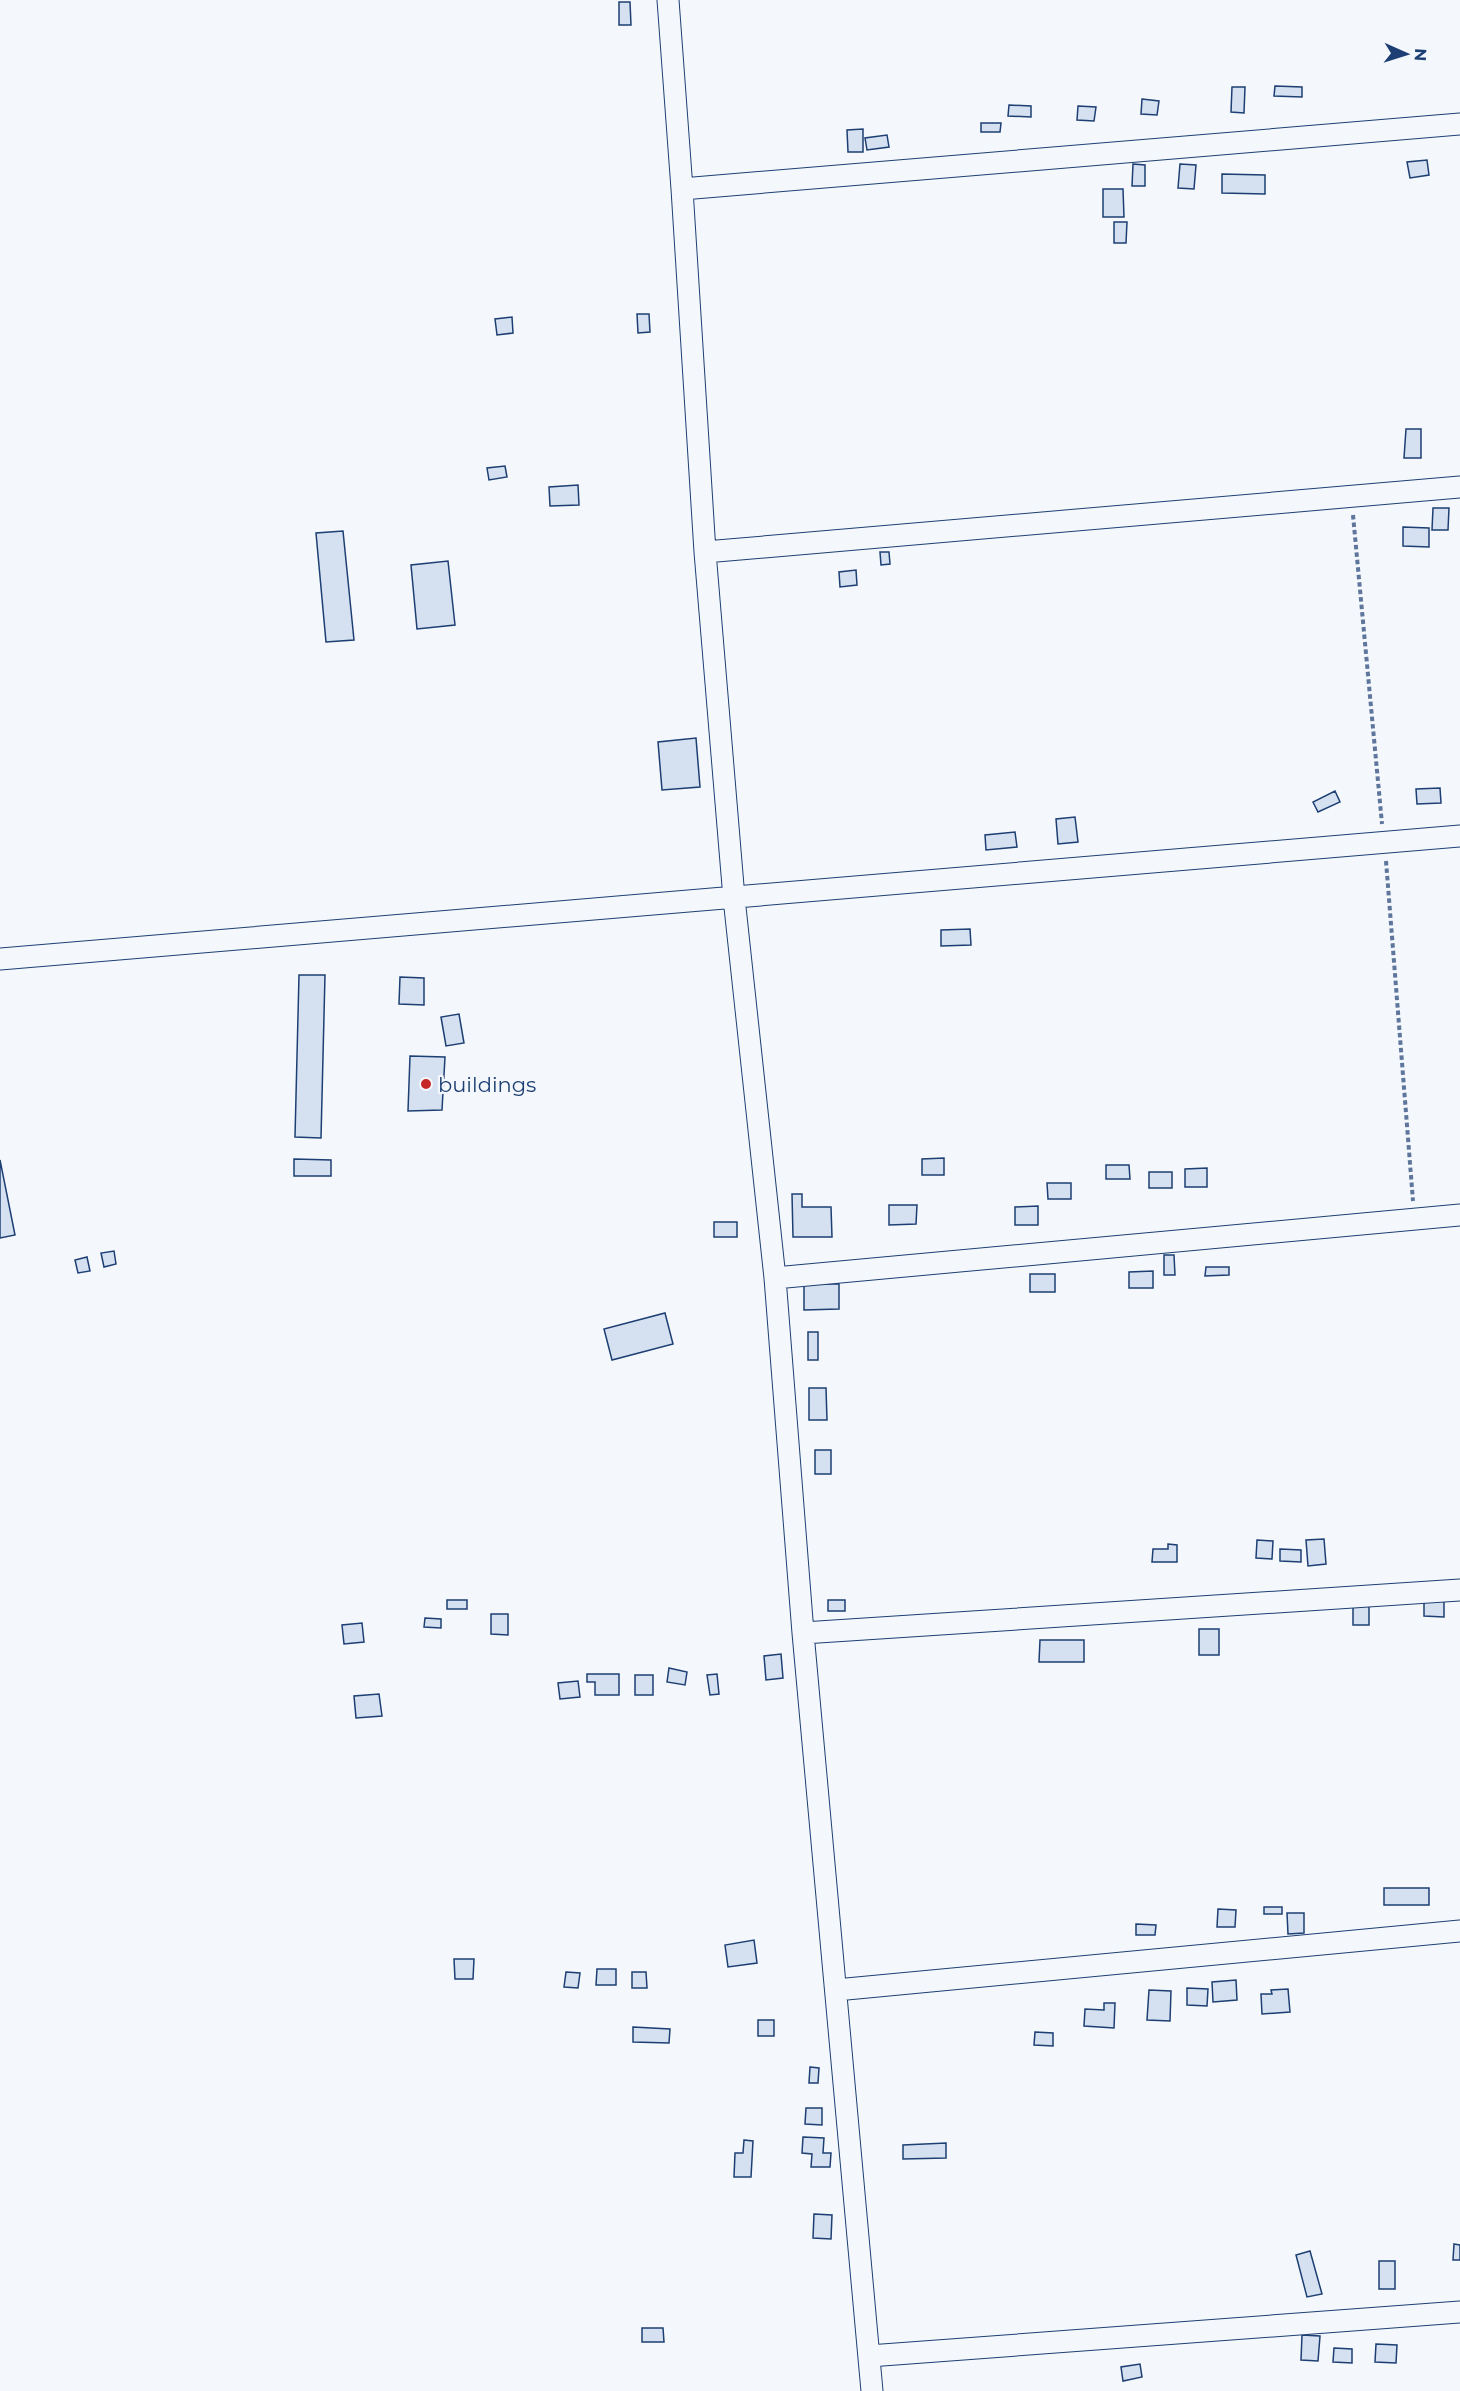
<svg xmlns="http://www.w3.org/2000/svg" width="1460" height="2391" font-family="Montserrat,sans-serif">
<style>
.building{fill:#d5e0f0;stroke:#1d3f73;stroke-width:1.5}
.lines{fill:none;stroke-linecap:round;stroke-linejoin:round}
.minor-casing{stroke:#1d3f73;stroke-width:23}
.path{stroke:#5e769c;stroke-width:4;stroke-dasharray:4.5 3;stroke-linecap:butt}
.minor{stroke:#f4f7fb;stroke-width:21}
.poi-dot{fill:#c62828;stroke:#f4f7fb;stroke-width:2}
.labels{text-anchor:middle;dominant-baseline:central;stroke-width:4.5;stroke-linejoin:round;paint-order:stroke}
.poi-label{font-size:21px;fill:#1d3f73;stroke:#f4f7fb;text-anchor:start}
</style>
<rect width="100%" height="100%" fill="#f4f7fb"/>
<path class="building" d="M619 2H630L631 25H619Z
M1275 86 1302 87V97L1274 96Z
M1232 87H1245L1244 113 1231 112Z
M1142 99 1159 101 1157 115 1141 114Z
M1009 105 1031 106V117L1008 116Z
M1078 106 1096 107 1094 121 1077 120Z
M981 123H1001L1000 132H981Z
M863 129V152H848L847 130Z
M887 135 889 147 867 150 865 138Z
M1427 160 1429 175 1410 178 1407 162Z
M1133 164 1145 165V186H1132Z
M1180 164 1196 165 1194 189 1178 188Z
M1222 174 1265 175V194L1222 193Z
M1103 189H1123L1124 217H1103Z
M1114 222H1127L1126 243H1114Z
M637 314H649L650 332 638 333Z
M512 317 513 333 497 335 495 319Z
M1406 429H1421V458H1404Z
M505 466 507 477 489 480 487 468Z
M578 485 579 505 550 506 549 487Z
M1433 508H1449L1448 530H1432Z
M1403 527 1429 528V547L1403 546Z
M343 531 354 640 326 642 316 533Z
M880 552H889L890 564 881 565Z
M448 561 455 625 417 629 411 565Z
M856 570 857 585 840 587 839 572Z
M696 738 700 787 662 790 658 742Z
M1440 788 1441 803 1417 804 1416 789Z
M1335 791 1340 802 1318 812 1313 802Z
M1075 817 1078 842 1058 844 1056 819Z
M1015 832 1017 847 986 850 985 835Z
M970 929 971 945 941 946V930Z
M299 975H325L321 1138 295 1137Z
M400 977 424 978V1005L399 1004Z
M459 1014 464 1043 446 1046 441 1017Z
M410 1056 445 1057 442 1110 408 1111Z
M944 1158V1175H922V1159Z
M294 1159 331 1160V1176H294Z
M0 1160 15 1235 0 1238Z
M1106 1165H1129L1130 1179H1106Z
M1207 1168V1187H1185V1169Z
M1149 1172H1172V1188H1149Z
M1047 1183H1071V1199H1048Z
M792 1194H802V1207H831L832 1237H793Z
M889 1205H917L916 1224 889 1225Z
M1038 1206V1225H1015V1207Z
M714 1222H737V1237H714Z
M114 1251 116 1264 104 1267 101 1253Z
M1164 1255H1174L1175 1275H1164Z
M87 1257 90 1271 78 1273 75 1260Z
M1206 1267H1229V1275L1205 1276Z
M1153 1271V1288H1129V1272Z
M1030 1274H1055V1292H1030Z
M804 1284H839V1309L804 1310Z
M665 1313 673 1344 612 1360 604 1329Z
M808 1332H818V1360H808Z
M809 1388H826L827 1420H809Z
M815 1450H831V1474H815Z
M1324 1539 1326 1564 1308 1566 1306 1540Z
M1257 1540 1273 1541 1272 1559 1256 1558Z
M1168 1544 1177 1545V1562H1152L1153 1549H1168Z
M1280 1549 1301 1550V1562L1280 1561Z
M1424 1597 1444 1598V1617L1424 1616Z
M447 1600H467V1609H447Z
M828 1600H845V1611H828Z
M1353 1605H1369V1625H1353Z
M491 1614H508V1635L491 1634Z
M425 1618 441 1619V1628L424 1627Z
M362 1623 364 1642 344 1644 342 1625Z
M1199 1629H1219V1655H1199Z
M1040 1640H1084V1662H1039Z
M781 1654 783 1678 766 1680 764 1656Z
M669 1668 687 1672 685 1685 667 1682Z
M587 1674H619V1695H595V1682H587Z
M717 1674 719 1694 710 1695 707 1675Z
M635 1675H653V1695H635Z
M578 1681 580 1697 560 1699 558 1683Z
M379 1694 382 1716 356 1718 354 1696Z
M1384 1888H1429V1905H1384Z
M1264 1907H1282V1914H1264Z
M1218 1909 1236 1910 1235 1927H1217Z
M1287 1913H1304V1933L1288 1934Z
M1136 1924 1156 1925 1155 1935H1136Z
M754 1940 757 1963 728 1967 725 1945Z
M454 1959H474L473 1979H455Z
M597 1969H616V1985H596Z
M566 1972 580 1973 578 1988 564 1987Z
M632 1972H646L647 1988H632Z
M1236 1980 1237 2000 1213 2002 1212 1982Z
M1187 1988 1208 1989 1207 2006 1187 2005Z
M1288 1989 1290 2012 1262 2014 1261 1994H1272L1271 1990Z
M1149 1990 1171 1991 1170 2021 1147 2020Z
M1104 2003H1115L1114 2028 1084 2026 1085 2009 1104 2010Z
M758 2020H774V2036H758Z
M633 2027 670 2029 669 2043 633 2042Z
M1035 2032 1053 2033V2046L1034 2045Z
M810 2067 819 2068 818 2083H809Z
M806 2108H822V2125L805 2124Z
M803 2137 824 2138 823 2153H831L830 2167H811L812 2154 802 2153Z
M744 2140 753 2141 751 2177H734L735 2153H743Z
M946 2143V2158L903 2159V2145Z
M814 2214 832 2215 831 2239 813 2238Z
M1454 2244 1460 2245V2260H1453Z
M1310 2251 1322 2294 1307 2297 1296 2255Z
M1379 2261H1395V2289H1379Z
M642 2328H663L664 2342H642Z
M1302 2335 1320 2336 1318 2361 1301 2360Z
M1376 2344 1397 2345 1396 2363 1375 2362Z
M1334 2348 1352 2349V2363L1333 2362Z
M1140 2364 1142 2377 1123 2381 1121 2367Z"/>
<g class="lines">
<g class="minor-casing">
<path id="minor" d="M668 0 682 189 705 552 734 898 775 1278 803 1633 872 2391
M682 189 1460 124
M705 552 1460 487
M0 959 1460 836
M775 1278 1460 1215
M803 1633 1460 1590
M836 1990 1460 1931
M869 2356 1460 2312"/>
</g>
<path class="path" d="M1353 515 1382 824
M1386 861 1413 1201"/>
<use href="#minor" class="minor"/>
</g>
<circle class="poi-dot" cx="426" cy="1084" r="6"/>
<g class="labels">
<g class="poi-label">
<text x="438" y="1084">buildings</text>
</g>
</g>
<g transform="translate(1406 54) rotate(93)" stroke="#f4f7fb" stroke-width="4.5" paint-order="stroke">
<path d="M0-4.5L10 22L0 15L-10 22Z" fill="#1d3f73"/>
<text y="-9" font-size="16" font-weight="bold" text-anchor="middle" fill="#1d3f73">N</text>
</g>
</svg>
